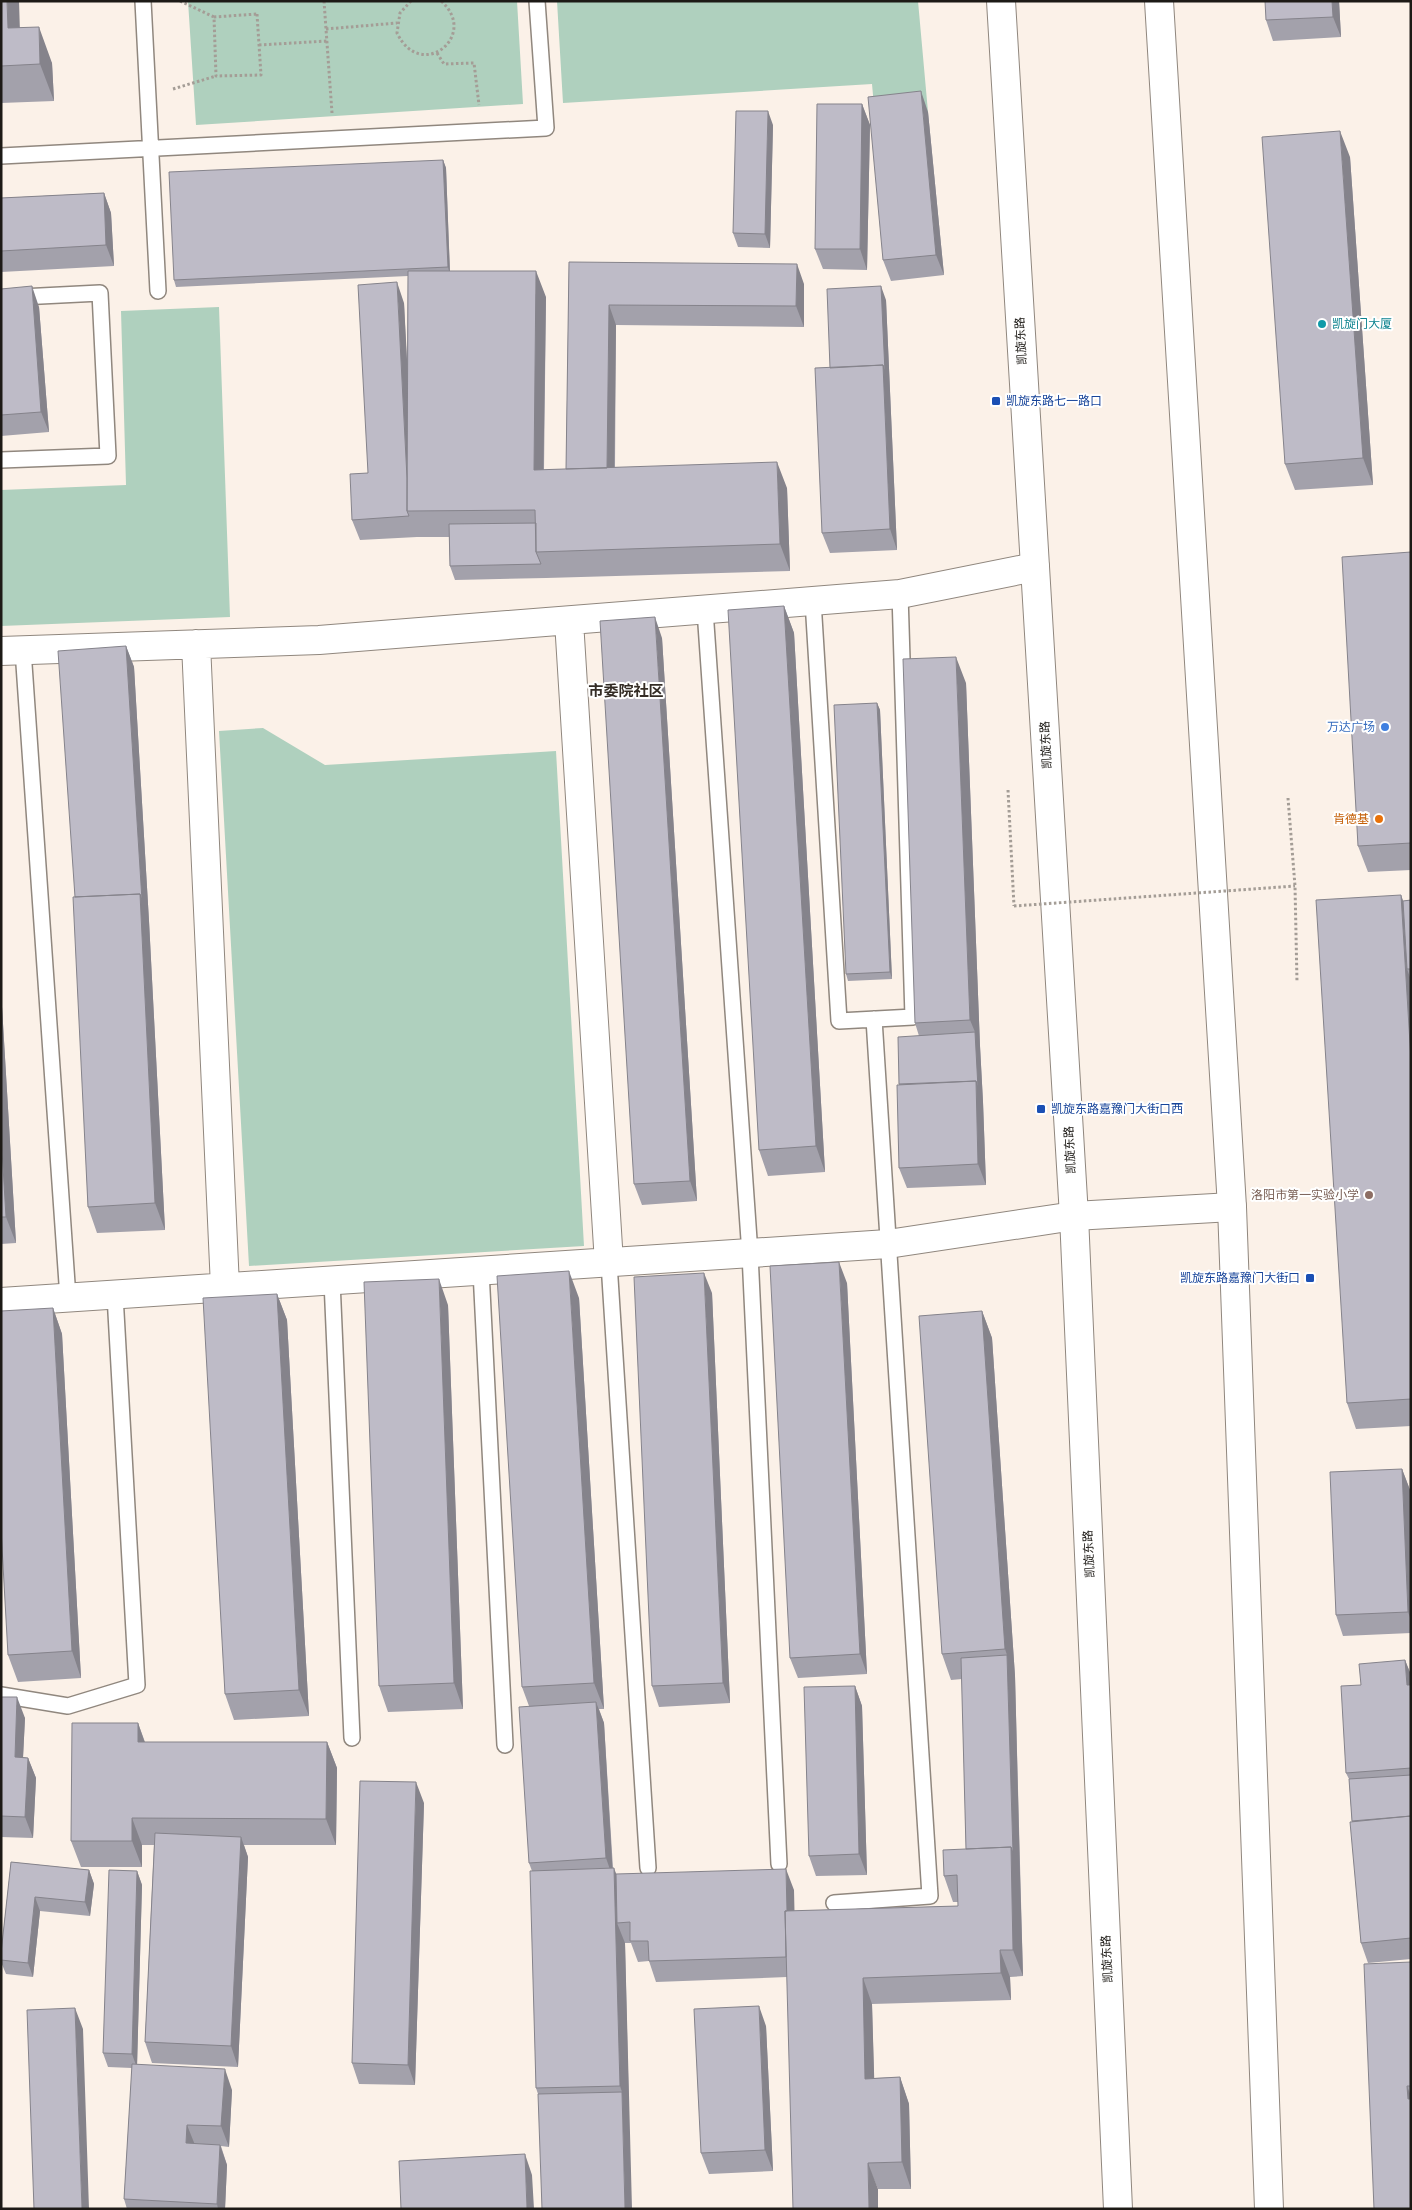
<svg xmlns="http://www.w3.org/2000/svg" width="1412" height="2210" font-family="'Asap Condensed','Noto Sans SC',sans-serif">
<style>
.green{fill:#afd0be}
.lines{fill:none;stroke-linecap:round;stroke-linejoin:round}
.lane-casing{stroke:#90877e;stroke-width:18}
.street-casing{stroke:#90877e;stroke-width:30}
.primary-casing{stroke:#90877e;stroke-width:30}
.path{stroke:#a49d96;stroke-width:3;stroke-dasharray:2.5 2.5;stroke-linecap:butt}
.lane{stroke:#fff;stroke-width:15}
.street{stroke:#fff;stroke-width:28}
.primary{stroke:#fff;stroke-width:28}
.path-bridge{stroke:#a49d96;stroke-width:3;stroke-dasharray:2.5 2.5;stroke-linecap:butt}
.wall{fill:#a3a1ab}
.shaded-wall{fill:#85838b}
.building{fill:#bebbc7;stroke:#85838b}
.culture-dot{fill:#0f9aa8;stroke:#fff;stroke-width:2}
.transit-dot{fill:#1a4fb4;stroke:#fff;stroke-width:2}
.shop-dot{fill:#3f7fe0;stroke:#fff;stroke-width:2}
.food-dot{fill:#e8710a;stroke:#fff;stroke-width:2}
.education-dot{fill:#8d6e63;stroke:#fff;stroke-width:2}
.labels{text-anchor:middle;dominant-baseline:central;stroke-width:4;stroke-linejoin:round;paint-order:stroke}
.culture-label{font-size:12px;fill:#0d838f;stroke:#fff;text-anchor:start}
.street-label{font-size:12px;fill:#1d1a16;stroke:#fff}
.transit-label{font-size:12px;fill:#164399;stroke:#fff;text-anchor:start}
.shop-label{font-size:12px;fill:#366cbe;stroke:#fff;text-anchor:end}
.food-label{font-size:12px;fill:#c56008;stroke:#fff;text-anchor:end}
.education-label{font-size:12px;fill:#785e54;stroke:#fff;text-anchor:end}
.quarter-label{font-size:15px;font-weight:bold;fill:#342c25;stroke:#fff}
</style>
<rect width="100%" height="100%" fill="#fbf1e8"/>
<path class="green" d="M188 1H517L523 104 196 125Z
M557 1H918L928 112 875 117 872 84 563 103Z
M219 307 230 617 1 626V490L126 485 121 311Z
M263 728 325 765 556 751 584 1246 249 1266 219 731Z"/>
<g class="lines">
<g class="lane-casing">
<path id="lane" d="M143 1 158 291
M1 156 546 128 537 1
M1 298 100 293 108 456 1 460
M813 601 839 1021 913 1017 900 594
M705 610 750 1254 779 1864
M23 650 68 1298
M609 1263 648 1868
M481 1271 505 1745
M332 1281 352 1738
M1 1695 68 1706 137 1685 115 1295
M834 1903 930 1896 874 1019"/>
</g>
<g class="street-casing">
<path id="street" d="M569 621 609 1263
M196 644 225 1287
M1 651 319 640 900 594 1035 567
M1 1302 888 1244 1074 1216 1232 1207"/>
</g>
<g class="primary-casing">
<path id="primary" d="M1001 1 1074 1216 1118 2209
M1159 1 1232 1207 1269 2209"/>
</g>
<path class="path" d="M180 1 214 17
M324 1 332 113
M411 1 400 13 397 33C421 83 480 35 441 1
M257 14 261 75 216 76 214 17Z
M326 29 397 23
M259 45 327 41
M437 53 444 64 474 63 479 105
M173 89 216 76
M1008 790 1014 906
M1288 798 1295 886 1297 982"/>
<use href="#lane" class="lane"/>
<use href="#street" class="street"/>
<use href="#primary" class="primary"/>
<path class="path-bridge" d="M1014 906 1295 886"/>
</g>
<path class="wall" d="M1 1 20 28 52 63 54 101 1 103Z
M1339 1 1341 37 1273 41 1266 20Z
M862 104 870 125 867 270 823 269 815 249Z
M928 112 944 275 891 281 883 260Z
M773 125 770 248 738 247 733 233Z
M1350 157 1373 485 1295 490 1285 464Z
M443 160 446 168 450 271 546 297 544 470 566 469 569 262 804 284V327L616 325 615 467 787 488 790 571 546 578 455 580 450 566 449 537H417L360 540 352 520 368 473 404 303 407 366 408 276 176 287 174 280Z
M104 193 111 213 114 266 1 272V198Z
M1 289 39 307 49 432 1 436Z
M886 300 897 550 830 553 822 533 830 368Z
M1411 552V870L1368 872 1358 846Z
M784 606 794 633 825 1172 768 1176 759 1150Z
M662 638 697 1201 642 1205 634 1184Z
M126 646 134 667 149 921 165 1230 97 1233 88 1207 75 897Z
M966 683 980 1046 983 1102 986 1185 907 1188 899 1168V1084L919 1036 915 1023Z
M877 703 880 710 892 979 848 981 846 974Z
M1401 895 1403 901 1411 900V1426L1356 1429 1347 1403Z
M1 990 16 1243 1 1244Z
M847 1283 867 1674 798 1678 790 1658Z
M712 1293 730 1703 659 1707 652 1686Z
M277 1294 287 1320 309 1716 234 1720 225 1694Z
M579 1298 604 1709H599L604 1723 613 1868 616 1874 794 1890V1911L958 1906V1902H953L944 1876 966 1849 962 1679 951 1680 942 1654 982 1311 992 1338 1015 1676 1023 1976 1010 1977 1011 2000 872 2004 874 2078 900 2077 909 2104 911 2189H878L787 1977 656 1982 649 1961 638 1962 631 1943H625L629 2112 538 2094 536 2088 532 1871 529 1863V1706L522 1687Z
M448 1305 463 1709 388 1712 379 1686Z
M53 1308 62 1334 81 1678 18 1682 8 1655Z
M1402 1469 1410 1490 1411 1517V1633L1343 1636 1336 1615Z
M1405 1660 1411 1675V1959L1368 1963 1361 1943 1352 1821 1349 1779 1346 1773 1361 1685Z
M855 1686 862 1706 867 1875 816 1876 809 1856Z
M1 1697 25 1718 23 1757 28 1758 36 1778 33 1838 1 1837Z
M138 1723 145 1742H327L337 1768 336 1845H244L248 1857 238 2067 152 2063 145 2042 154 1845H142V1867H81L71 1841Z
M424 1803 415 2085 359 2084 352 2063Z
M11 1862 89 1870 94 1884 90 1916 40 1911 33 1977 6 1974 1 1962V1953Z
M137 1871 142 1885 137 2064 232 2090 229 2147 221 2146 227 2165 225 2209H127L124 2199 132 2068 108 2067 103 2053Z
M1411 1962V2209H1374Z
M766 2026 773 2171 709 2174 701 2153Z"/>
<path class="shaded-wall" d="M7 1H19L21 65 8 28Z
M1332 1H1339L1341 37 1333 17Z
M39 27 52 63 54 101 40 64Z
M921 91 928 112 944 275 936 255Z
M862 104 870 125 867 270 860 249Z
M768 111 773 125 770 248 765 234Z
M1340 131 1350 157 1373 485 1363 458Z
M443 160 446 168 450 275 448 267Z
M104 193 111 213 114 266 106 245Z
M797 264 804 284V327L796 306Z
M536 271 546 297 543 496 534 470Z
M397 282 404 303 415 510H409Z
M32 286 39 307 49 432 41 412Z
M881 286 886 300 897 550 890 529 883 365Z
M609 305 616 325 614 492 607 471Z
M777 462 787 488 790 571 780 544Z
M784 606 794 633 825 1172 816 1146Z
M655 617 662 638 697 1201 690 1181Z
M126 646 134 667 149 921 142 900Z
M956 657 966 683 980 1046 983 1102 986 1185 978 1164 975 1032 970 1020Z
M877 703 880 710 892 979 890 972Z
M140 894 149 921 165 1230 155 1203Z
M1401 895 1410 921 1407 969 1411 980V1060Z
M1 990 16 1243 6 1217 1 1133Z
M839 1262 847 1283 867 1674 860 1654Z
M569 1271 579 1298 604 1709 594 1683Z
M704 1273 712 1293 730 1703 723 1683Z
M439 1279 448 1305 463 1709 454 1683Z
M277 1294 287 1320 309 1716 299 1690Z
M53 1308 62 1334 81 1678 72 1651Z
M982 1311 992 1338 1015 1676 1020 1874 1013 1853 1007 1655 1005 1649Z
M1402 1469 1410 1490 1411 1517V1620L1408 1612Z
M1405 1660 1411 1675V1696L1407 1685Z
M855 1686 862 1706 867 1875 859 1854Z
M17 1697 25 1718 22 1778 15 1757Z
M596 1702 604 1723 613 1878 606 1858Z
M138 1723 147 1749 138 1742Z
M327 1742 337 1768 336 1845 326 1819Z
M28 1758 36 1778 33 1838 25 1817Z
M416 1782 424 1803 415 2085 408 2065Z
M132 1818 142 1845V1867L132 1841Z
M241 1837 248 1857 238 2067 231 2046Z
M1011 1847 1020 1874 1023 1976 1013 1950Z
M614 1868 624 1895 617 1923 625 1943 632 2209H625L622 2092 620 2086Z
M786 1869 794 1890 796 1977 788 1957Z
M89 1870 94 1884 90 1916 85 1902Z
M137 1871 142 1885 137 2068 132 2054Z
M35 1897 40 1911 33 1977 28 1963Z
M1000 1950 1010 1977 1011 2000 1001 1973Z
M863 1978 872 2004 875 2105 865 2079Z
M759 2006 766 2026 773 2171 765 2150Z
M75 2008 83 2029 89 2209H82Z
M225 2069 232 2090 229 2147 221 2126Z
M900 2077 909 2104 911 2189 902 2162Z
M1407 2086 1411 2096V2107L1408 2099Z
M187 2125 195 2145 186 2143Z
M220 2145 227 2165 225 2209H218L217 2204Z
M525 2154 532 2175 534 2209H527Z
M868 2163 878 2189V2209H869Z"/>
<path class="building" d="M1 1H7L8 28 39 27 40 64 1 66Z
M1265 1H1332L1333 17 1266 20Z
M921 91 936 255 883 260 868 97Z
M817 104H862L860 249H815Z
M736 111H768L765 234 733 233Z
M1340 131 1363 458 1285 464 1262 137Z
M443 160 448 267 174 280 169 172Z
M104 193 106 245 1 251V198Z
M569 262 797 264 796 306 609 305 607 468 566 469Z
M408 271H536L534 470 777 462 780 544 536 552 535 510 407 511Z
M397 282 407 478V511L409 516 352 520 350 474 368 473 358 285Z
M32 286 41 412 1 415V289Z
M881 286 885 372 883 365 830 368 827 289Z
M883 365 890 529 822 533 815 368Z
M536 523V552L541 564 450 566 449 524Z
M1411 552V843L1358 846 1342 557Z
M784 606 816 1146 759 1150 728 610Z
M655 617 690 1181 634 1184 600 621Z
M126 646 142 900 140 894 75 897 58 651Z
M956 657 970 1020 915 1023 903 659Z
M877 703 890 972 846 974 834 705Z
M140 894 155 1203 88 1207 73 897Z
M1401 895 1411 1060V1399L1347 1403 1316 900Z
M1411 900V969H1407L1403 901Z
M975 1032 978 1088 976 1081 899 1084 898 1037Z
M976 1081 978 1164 899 1168 897 1085Z
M1 1133 6 1217H1Z
M839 1262 860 1654 790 1658 770 1266Z
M569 1271 594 1683 522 1687 497 1276Z
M704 1273 723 1683 652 1686 634 1277Z
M439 1279 454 1683 379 1686 364 1282Z
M277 1294 299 1690 225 1694 203 1298Z
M53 1308 72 1651 8 1655 1 1529V1311Z
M982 1311 1005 1649 942 1654 919 1316Z
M1402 1469 1408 1612 1336 1615 1330 1472Z
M1007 1655 1013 1853 1011 1847 966 1849 961 1658Z
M1405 1660 1407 1685H1411V1768L1346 1773 1341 1686 1361 1685 1359 1664Z
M855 1686 859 1854 809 1856 804 1687Z
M1 1697H17L15 1757 28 1758 25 1817 1 1816Z
M596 1702 606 1858 529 1863 519 1707Z
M72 1723H138V1742H327L326 1819 132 1818V1841H71Z
M1411 1775V1816L1352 1821 1349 1779Z
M360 1781 416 1782 408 2065 352 2063Z
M1411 1816V1938L1361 1943 1350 1822Z
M155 1833 241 1837 231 2046 145 2042Z
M1011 1847 1013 1950H1000L1001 1973 863 1978 865 2079 900 2077 902 2162 868 2163 869 2209H793L785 1911 958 1906 957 1875 944 1876 943 1850Z
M11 1862 89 1870 85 1902 35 1897 28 1963 1 1960V1953Z
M614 1868 620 2086 536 2088 530 1871Z
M786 1869 787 1911H785L786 1957 649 1961 648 1941H630V1922L617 1923 616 1874Z
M109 1870 137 1871 132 2054 103 2053Z
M1411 1962V2086H1407L1408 2099H1411V2209H1374L1364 1964Z
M759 2006 765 2150 701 2153 694 2009Z
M75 2008 82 2209H34L27 2010Z
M132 2064 225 2069 221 2126 187 2125 186 2143 220 2145 217 2204 124 2199Z
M622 2092 625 2209H542L538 2094Z
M525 2154 527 2209H401L399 2161Z"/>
<circle class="culture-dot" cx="1322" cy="324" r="5"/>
<g class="transit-dot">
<rect x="991" y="396" width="10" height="10" rx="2.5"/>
<rect x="1036" y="1104" width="10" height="10" rx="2.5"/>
<rect x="1305" y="1273" width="10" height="10" rx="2.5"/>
</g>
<circle class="shop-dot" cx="1385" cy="727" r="5"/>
<circle class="food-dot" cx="1379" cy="819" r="5"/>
<circle class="education-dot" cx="1369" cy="1195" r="5"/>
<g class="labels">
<g class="culture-label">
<text x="1332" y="324">凯旋门大厦</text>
</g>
<g class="street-label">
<text transform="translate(1021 341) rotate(-93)">凯旋东路</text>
<text transform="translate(1046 745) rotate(-93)">凯旋东路</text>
<text transform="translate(1070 1150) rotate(-93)">凯旋东路</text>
<text transform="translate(1089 1554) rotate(-93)">凯旋东路</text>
<text transform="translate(1107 1959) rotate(-93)">凯旋东路</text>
</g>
<g class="transit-label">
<text x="1006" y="401">凯旋东路七一路口</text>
<text x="1051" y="1109">凯旋东路嘉豫门大街口西</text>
<text x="1300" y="1278" text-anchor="end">凯旋东路嘉豫门大街口</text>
</g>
<g class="shop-label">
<text x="1375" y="727">万达广场</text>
</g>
<g class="food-label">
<text x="1369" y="819">肯德基</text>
</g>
<g class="education-label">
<text x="1359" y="1195">洛阳市第一实验小学</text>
</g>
<g class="quarter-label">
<text x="626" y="690">市委院社区</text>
</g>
</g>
<rect width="1412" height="2210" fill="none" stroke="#1d1a16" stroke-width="5"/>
</svg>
